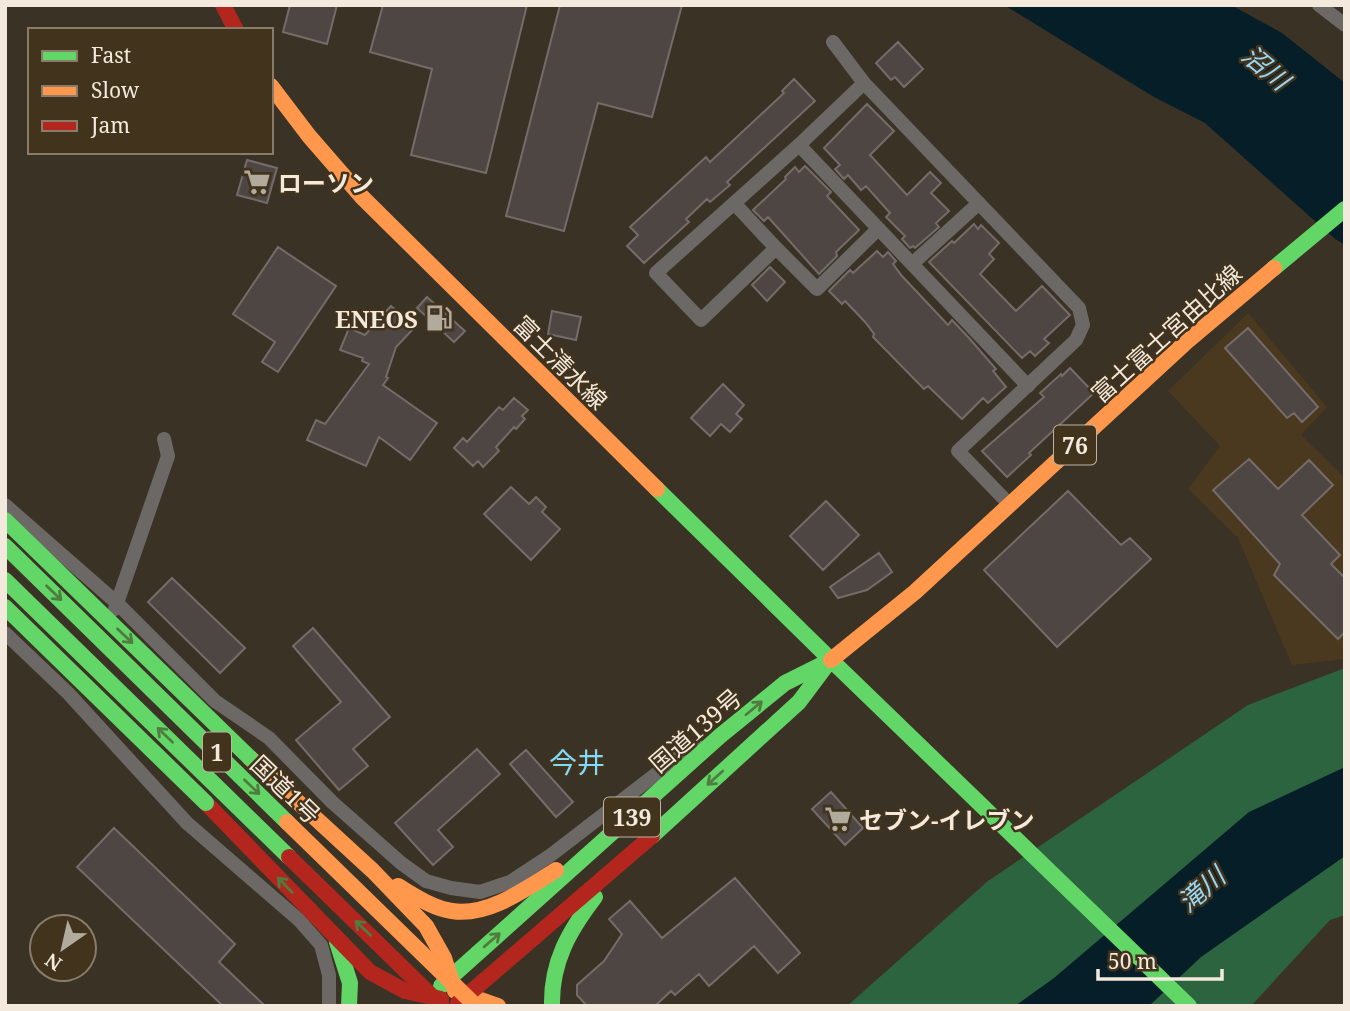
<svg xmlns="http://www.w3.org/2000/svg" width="1350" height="1011" font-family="'Noto Serif','Noto Sans JP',serif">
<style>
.built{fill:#4a391f}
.green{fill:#2b643e}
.water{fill:#061e28}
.building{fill:#4e4643;stroke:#756c69;stroke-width:2}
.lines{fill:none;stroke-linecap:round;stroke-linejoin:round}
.street{stroke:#6c6866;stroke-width:14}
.fast{stroke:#63d668;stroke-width:16}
.slow{stroke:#ff974d;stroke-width:16}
.jam{stroke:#b3261e;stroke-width:16}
.fast-bridge{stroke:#63d668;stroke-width:16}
.slow-bridge{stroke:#ff974d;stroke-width:16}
.jam-bridge{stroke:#b3261e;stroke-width:16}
.oneway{stroke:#517c3f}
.labels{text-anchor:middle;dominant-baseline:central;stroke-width:5;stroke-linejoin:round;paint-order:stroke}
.shield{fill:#42331d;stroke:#beb3a3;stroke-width:2}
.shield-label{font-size:23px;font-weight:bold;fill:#f3eadd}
.poi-label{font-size:24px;font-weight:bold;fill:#f3eadd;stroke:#42331d;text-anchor:start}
.street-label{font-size:24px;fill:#f3eadd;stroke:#42331d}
.water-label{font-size:26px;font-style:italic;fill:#97d7f7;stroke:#42331d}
.quarter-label{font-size:28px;fill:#7fdafd;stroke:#42331d}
</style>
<rect width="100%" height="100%" fill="#3a3225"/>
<path class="built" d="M1248 313 1327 407 1301 435 1345 478V659L1292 665 1238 538 1188 489 1220 446 1168 391Z"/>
<path class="green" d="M1345 668V915L1330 920 1251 1006H847L988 881 1248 705Z"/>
<path class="water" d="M1004 5H1231L1282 33 1345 83V245L1334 238 1205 123 1154 97Z
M1345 767V856L1201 957 1149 1006H1015L1054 978 1249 812Z"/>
<path class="building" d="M290 5H337L327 44 283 32Z
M383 5H527L486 173 411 155 432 69 370 52Z
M560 5H682L652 117 598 103 564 231 506 216Z
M898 42 923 69 904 87 895 77 891 80 876 63Z
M794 79 815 101 727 182 730 185 710 202 707 199 686 219 689 222 644 263 627 246 638 235 630 227 706 157 710 162 784 93 782 91Z
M867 104 894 131 870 155 907 195 930 172 941 183 931 193 949 211 936 223 939 227 915 248 913 246 910 248 902 239 905 236 886 217 890 213 866 186 861 190 848 175 844 179 835 169 840 165 824 148Z
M247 160 277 168 267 203 237 195Z
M805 166 831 192 827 196 859 230 836 252 837 256 819 274 768 217 764 221 753 210 786 179 785 177 795 167 799 172Z
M974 224 978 229 981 225 999 243 989 254 994 259 980 274 1016 311 1042 286 1070 315 1044 339 1049 343 1035 356 1030 351 1022 358 929 262 952 241 954 243Z
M278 247 336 286 278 372 262 362 275 342 233 314Z
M877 251 883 257 888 252 896 261 893 264 902 276 948 325 952 320 969 338 996 369 993 371 1006 387 988 403 983 398 962 419 928 386 924 389 873 337 874 334 866 323 845 301 842 304 829 291 850 270 853 273Z
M770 267 785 282 767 301 752 285Z
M427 297 465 331 454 342 417 308Z
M391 306 415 327 396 347 386 377 388 378 383 385 437 423 410 460 379 437 366 466 307 440 316 420 325 424 369 364 362 361 363 358 340 350 349 328 365 335Z
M552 311 581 317 576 340 548 334Z
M1248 328 1318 407 1302 422 1294 413 1287 418 1225 348Z
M1070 368 1094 393 1029 453 1031 455 1007 477 982 451 1044 397 1040 393 1061 374 1062 376Z
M723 384 744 405 736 414 742 419 730 432 721 424 710 436 691 418Z
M514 398 528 410 522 416 525 419 516 429 514 427 496 447 499 451 483 467 478 461 473 466 454 448 463 438 467 442 499 407 503 410Z
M1249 459 1278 489 1309 460 1333 485 1302 515 1340 555 1331 564 1345 578V632L1338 639 1274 575 1280 564 1213 490Z
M511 487 529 504 536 497 546 507 542 512 560 529 531 560 484 514Z
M1068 491 1121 545 1130 538 1151 559 1057 647 984 570Z
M826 501 859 535 823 570 790 536Z
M879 553 892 572 867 590 838 598 830 587Z
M172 578 245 648 220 673 148 602Z
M313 628 390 717 353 749 368 766 339 790 296 740 341 702 293 646Z
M477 749 500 774 438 830 453 847 433 865 395 823Z
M526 750 573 802 556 817 510 764Z
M831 792 863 828 845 845 812 809Z
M114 828 235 944 219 962 265 1006H223L77 867Z
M735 878 800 953 778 973 754 946 709 986 699 974 675 995 671 991 655 1006H587L577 995V985L604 961 622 934 609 919 630 901 662 938Z"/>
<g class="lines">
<path class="street" d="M1319 5 1345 25
M833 42 864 83 1079 308 1083 325 1076 340 958 451 1010 505
M799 145 1028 386
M734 203 776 248 701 320 656 273 799 145 864 83
M776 248 817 289 878 229
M912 264 979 203
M5 505 117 603 215 701 269 738 332 802 401 863 426 881 451 888 480 892 510 882 551 855 686 751 697 746
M115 609 168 456 164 439
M5 633 68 693 187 823 299 920 321 945 329 975V1006"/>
<path class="fast" d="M1274 268 1345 209
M657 489 831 660
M831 660 1189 1006
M652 836 799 702 826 666
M337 942 350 983 349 1006
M441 986 720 736 785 683 831 660
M552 1006C551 962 569 931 595 897"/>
<path class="slow" d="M271 86 309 136 362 197 657 489
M831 660 915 592 1184 344 1274 268
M250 758 373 871 426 926 444 958 453 986
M398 886C415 896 432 908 452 911 488 917 527 888 556 870
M455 991 498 1006"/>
<path class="jam" d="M223 5 236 30
M206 803 370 972 405 991 441 999
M458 1003 652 836"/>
<path class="fast-bridge" d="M5 520 250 758
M5 546 287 822
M5 580 289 857
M5 607 206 803"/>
<path class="slow-bridge" d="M287 822 476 1006"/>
<path class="jam-bridge" d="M289 857 442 1006"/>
</g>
<defs><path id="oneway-shaft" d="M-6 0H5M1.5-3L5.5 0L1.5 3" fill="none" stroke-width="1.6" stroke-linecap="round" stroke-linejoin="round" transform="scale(1.75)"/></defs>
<g class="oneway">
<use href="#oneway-shaft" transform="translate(54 593) rotate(44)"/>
<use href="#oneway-shaft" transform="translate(125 636) rotate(44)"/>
<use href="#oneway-shaft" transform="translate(754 708) rotate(-40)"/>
<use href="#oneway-shaft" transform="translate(165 735) rotate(-136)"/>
<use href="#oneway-shaft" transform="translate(715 778) rotate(138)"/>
<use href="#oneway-shaft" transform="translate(252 787) rotate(44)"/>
<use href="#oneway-shaft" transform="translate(285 885) rotate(-134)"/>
<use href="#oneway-shaft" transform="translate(363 928) rotate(-136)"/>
<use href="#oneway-shaft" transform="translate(492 940) rotate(-41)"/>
</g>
<defs>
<g id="supermarket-bare" transform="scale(2.1)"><path d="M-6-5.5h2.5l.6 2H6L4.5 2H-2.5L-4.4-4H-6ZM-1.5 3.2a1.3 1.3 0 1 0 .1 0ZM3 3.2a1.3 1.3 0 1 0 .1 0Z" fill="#b2aa9d" stroke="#42331d" stroke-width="2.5" paint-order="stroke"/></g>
<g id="fuel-bare" transform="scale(2.1)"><path d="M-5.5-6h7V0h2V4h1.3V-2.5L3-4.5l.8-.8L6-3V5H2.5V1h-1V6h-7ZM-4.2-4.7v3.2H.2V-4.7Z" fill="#b2aa9d" stroke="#42331d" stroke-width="2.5" paint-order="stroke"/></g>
</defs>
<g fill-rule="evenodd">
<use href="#supermarket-bare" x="257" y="182"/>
<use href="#fuel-bare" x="439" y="318"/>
<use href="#supermarket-bare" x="838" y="819"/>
</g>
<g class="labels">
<g class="shield">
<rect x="1054" y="425.5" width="42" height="39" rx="5"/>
<rect x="203" y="732.5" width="28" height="39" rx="5"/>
<rect x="604" y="797.5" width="56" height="39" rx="5"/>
</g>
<g class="shield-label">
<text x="1075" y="445">76</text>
<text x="217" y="752">1</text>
<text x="632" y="817">139</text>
</g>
<g class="poi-label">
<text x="278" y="182">ローソン</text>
<text x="418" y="318" text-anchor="end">ENEOS</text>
<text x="859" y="819">セブン-イレブン</text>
</g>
<g class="street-label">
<text transform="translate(1166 333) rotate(-42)">富士富士宮由比線</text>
<text transform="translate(561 362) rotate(45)">富士清水線</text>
<text transform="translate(695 730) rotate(-41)">国道139号</text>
<text transform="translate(286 789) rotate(44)">国道1号</text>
</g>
<g class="water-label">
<text transform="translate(1266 67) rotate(40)">沼川</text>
<text transform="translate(1201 889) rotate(-41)">滝川</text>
</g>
<g class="quarter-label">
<text x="577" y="762">今井</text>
</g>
</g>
<rect width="1350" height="1011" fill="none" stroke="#f3eadd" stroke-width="14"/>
<rect x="28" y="28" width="245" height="126" fill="#42331d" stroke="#897c6a" stroke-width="2"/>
<rect x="42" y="51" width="35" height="10" fill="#63d668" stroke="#897c6a" stroke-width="2"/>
<text x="91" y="63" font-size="21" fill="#f3eadd">Fast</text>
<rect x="42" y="86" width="35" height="10" fill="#ff974d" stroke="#897c6a" stroke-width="2"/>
<text x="91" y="98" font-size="21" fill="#f3eadd">Slow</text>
<rect x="42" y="121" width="35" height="10" fill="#b3261e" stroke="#897c6a" stroke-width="2"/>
<text x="91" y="133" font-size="21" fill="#f3eadd">Jam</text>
<g transform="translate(63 948) rotate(214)"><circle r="33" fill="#42331d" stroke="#897c6a" stroke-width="2"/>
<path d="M0-5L12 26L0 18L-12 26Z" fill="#b2aa9d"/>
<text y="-10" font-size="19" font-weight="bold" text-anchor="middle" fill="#f3eadd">N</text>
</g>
<path d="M1098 969v10h124v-10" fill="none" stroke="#f3eadd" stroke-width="3.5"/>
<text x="1108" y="969" font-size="21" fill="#f3eadd" stroke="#42331d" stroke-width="5" paint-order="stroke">50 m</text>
</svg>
